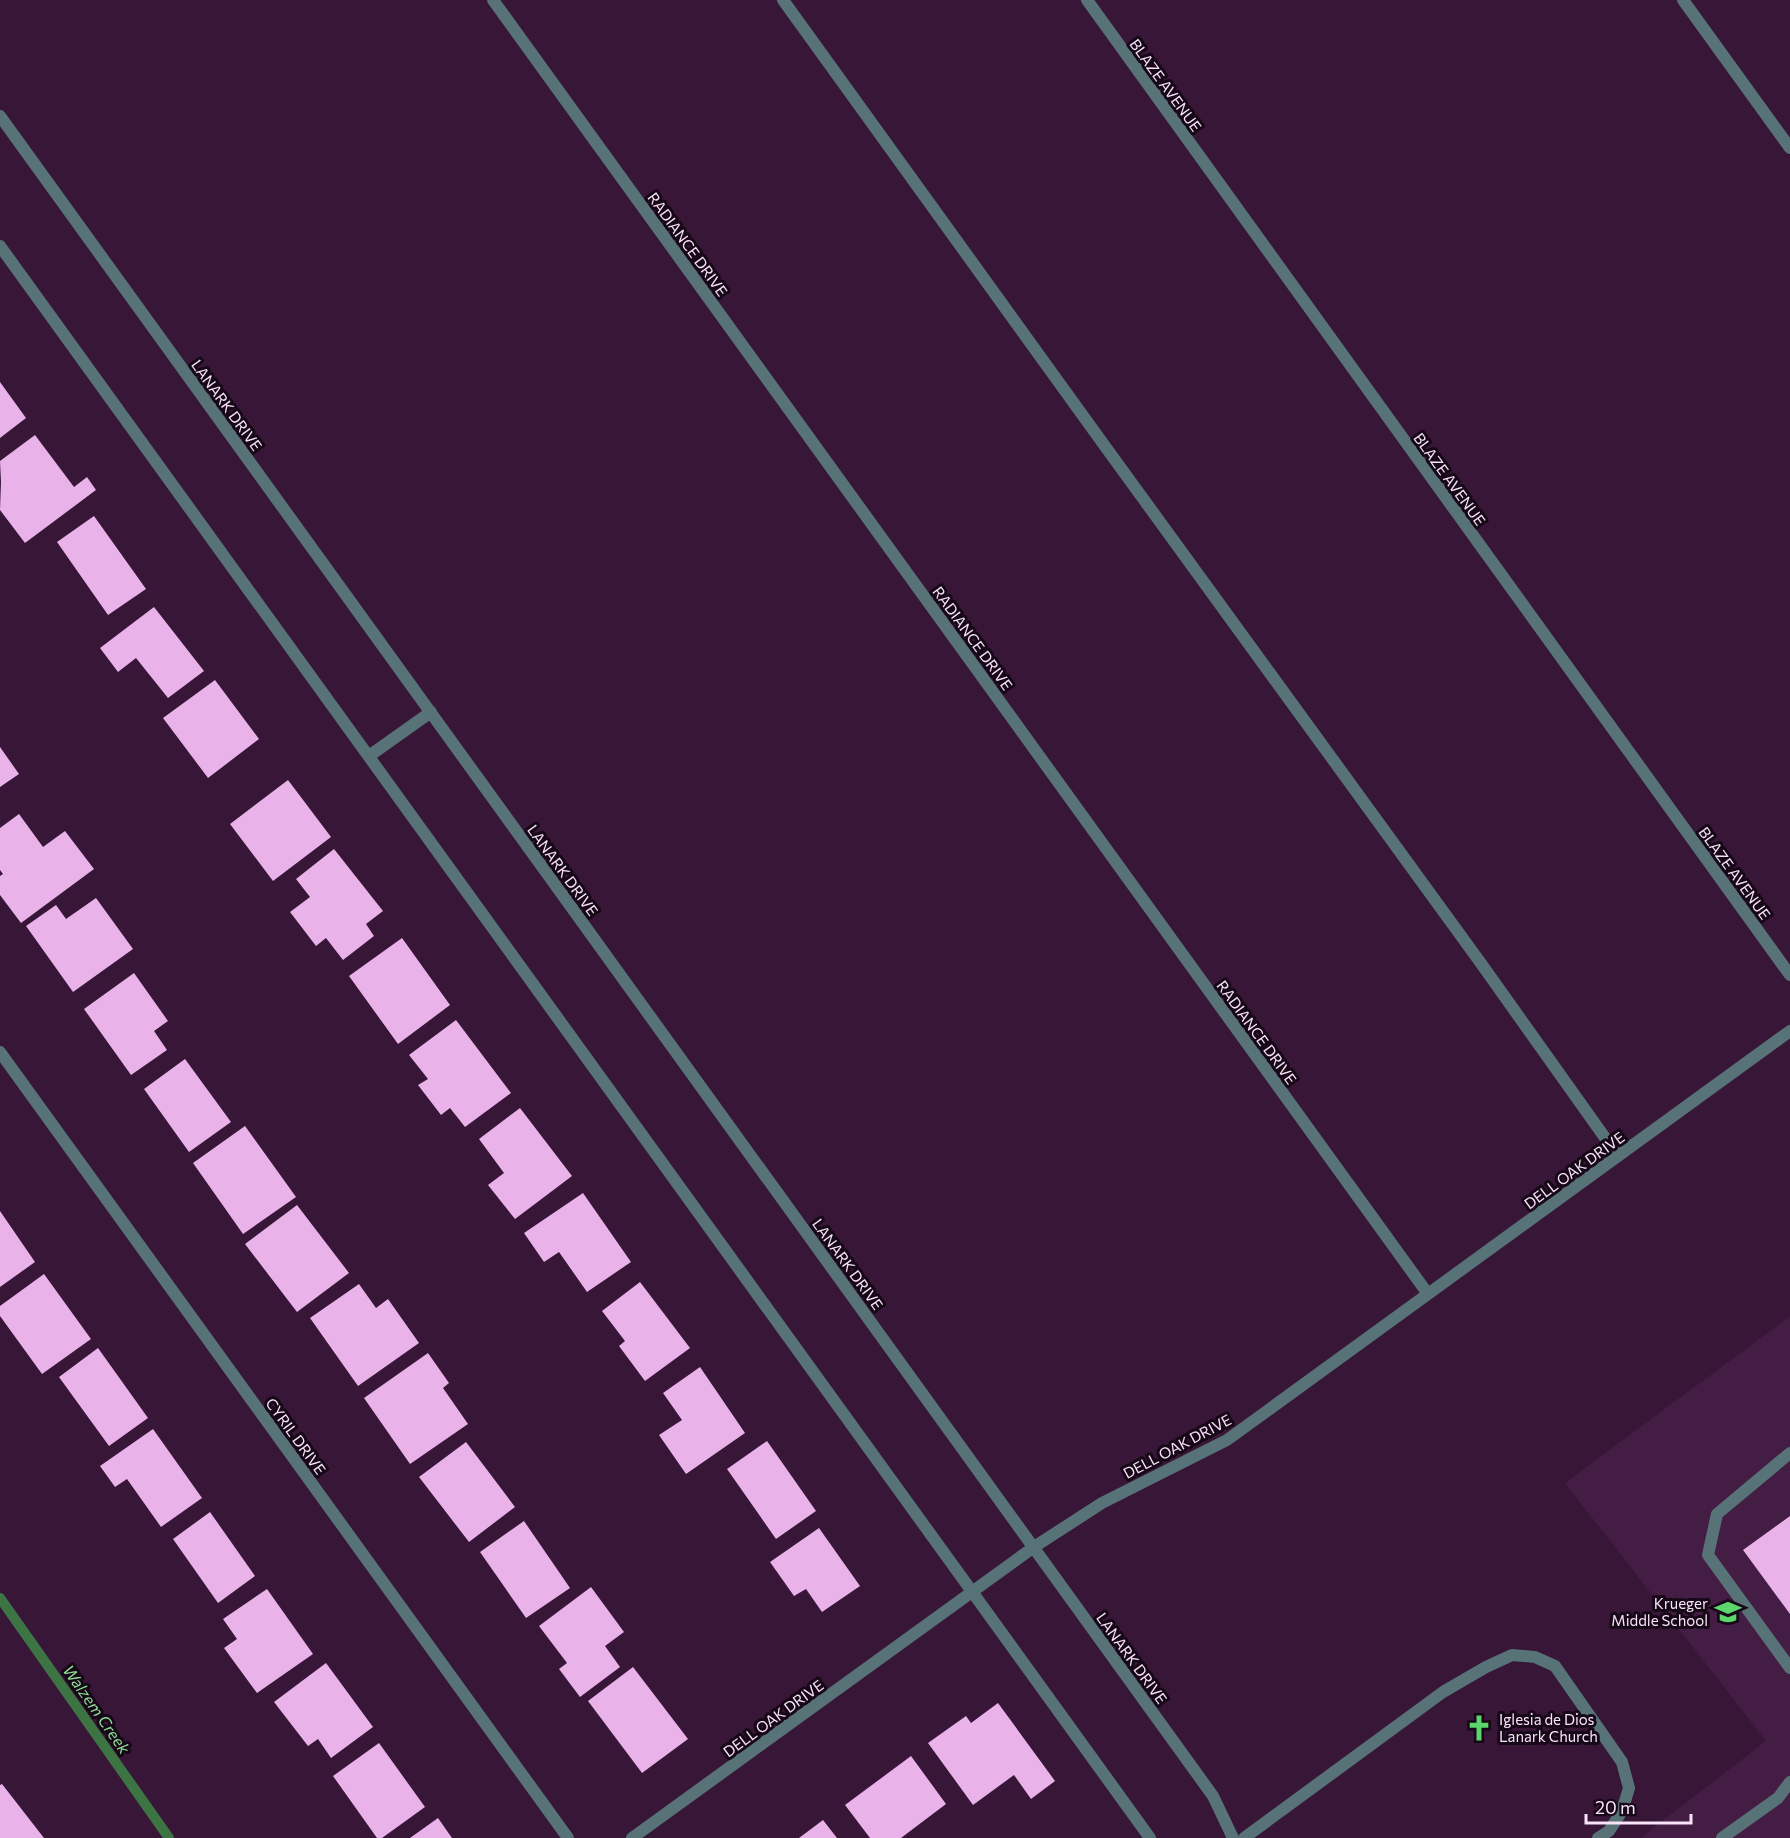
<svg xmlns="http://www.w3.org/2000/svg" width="1790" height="1838" font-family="Commissioner,sans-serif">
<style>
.built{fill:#441d45}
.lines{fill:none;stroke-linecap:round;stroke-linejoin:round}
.stream{stroke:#3d7443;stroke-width:10}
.building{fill:#e9b2e9}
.service{stroke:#577377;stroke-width:12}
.minor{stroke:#577377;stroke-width:12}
.labels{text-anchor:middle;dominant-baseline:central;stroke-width:6;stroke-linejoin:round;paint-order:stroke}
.street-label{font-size:15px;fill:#f9e3f9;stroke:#160817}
.poi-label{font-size:15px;fill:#f9e3f9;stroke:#160817;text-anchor:end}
.water-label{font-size:16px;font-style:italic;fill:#8edd95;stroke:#160817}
</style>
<rect width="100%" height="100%" fill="#371638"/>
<path class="built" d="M1790 1316V1838H1640L1766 1741 1565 1483Z"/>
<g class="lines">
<path class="stream" d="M0 1598 169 1838"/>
</g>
<path class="building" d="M0 382 26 418 0 438Z
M35 435 74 487 87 477 96 490 25 543 0 510 1 482 0 461Z
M94 516 146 589 108 615 57 542Z
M154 607 204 671 168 698 136 658 118 672 100 648Z
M215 680 259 739 208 778 163 718Z
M0 747 19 774 0 787Z
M288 780 331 837 273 881 230 824Z
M19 814 43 847 65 831 94 869 21 923 0 895V876L3 874 0 870V828Z
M334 849 383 911 366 924 374 936 343 960 326 938 316 946 290 912 310 897 296 879Z
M96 898 133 949 73 992 26 926 56 905 66 919Z
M402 938 450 1005 398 1044 349 976Z
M134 973 168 1021 154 1031 167 1050 131 1075 84 1009Z
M456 1020 511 1093 465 1127 450 1108 441 1115 418 1085 428 1079 409 1055Z
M185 1059 231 1122 189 1152 144 1089Z
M520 1108 572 1176 515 1219 488 1185 504 1173 479 1139Z
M245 1126 296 1197 243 1234 193 1163Z
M583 1193 631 1262 587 1292 559 1252 544 1262 524 1233Z
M297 1205 349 1273 297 1312 245 1244Z
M0 1211 35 1262 0 1287Z
M44 1274 91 1339 42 1374 0 1316V1306Z
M640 1282 690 1348 645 1381 619 1346 625 1341 602 1311Z
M359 1284 376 1308 388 1299 419 1343 358 1386 310 1318Z
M98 1348 148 1418 109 1446 59 1377Z
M428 1353 449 1383 443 1388 468 1424 410 1464 364 1398Z
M700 1367 745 1433 686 1474 659 1435 682 1420 663 1393Z
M153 1429 202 1498 161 1527 127 1479 115 1487 100 1466Z
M767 1441 816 1511 776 1539 727 1469Z
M466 1442 515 1507 469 1542 419 1477Z
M210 1512 255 1576 218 1603 173 1539Z
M1790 1516V1614L1743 1550Z
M524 1521 570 1588 526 1618 480 1552Z
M819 1528 860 1586 822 1612 806 1589 794 1596 770 1562Z
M591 1587 624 1632 605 1646 620 1667 580 1697 559 1669 567 1663 539 1626Z
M267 1589 313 1654 257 1693 224 1648 237 1639 223 1619Z
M326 1663 373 1727 331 1758 318 1739 308 1746 274 1702Z
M633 1667 688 1739 642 1773 588 1701Z
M998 1703 1055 1781 1031 1799 1014 1775 973 1805 928 1743 966 1716 971 1723Z
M379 1743 425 1807 382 1838H377L333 1776Z
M911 1756 946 1804 901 1838H870L845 1805Z
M2 1784 44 1838H0V1785Z
M438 1818 452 1838H410Z
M823 1820 837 1838H799Z"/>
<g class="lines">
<path class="service" d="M783 0 1107 449 1480 962 1618 1156
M1790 1453 1717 1514 1708 1555 1790 1668
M1244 1838 1443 1692 1486 1667 1512 1655 1535 1657 1555 1666 1622 1762 1629 1788 1622 1811 1609 1831 1598 1838
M1722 1838 1778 1798 1790 1782"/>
<path class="minor" d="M493 0 1428 1294
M1087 0 1790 975
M1683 0 1790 148
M0 116 1213 1796 1233 1838
M0 246 1150 1838
M369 756 431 712
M0 1052 568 1838
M632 1838 1034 1547 1102 1503 1227 1440 1790 1031"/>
</g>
<defs>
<g id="school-bare" transform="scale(2.07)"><path d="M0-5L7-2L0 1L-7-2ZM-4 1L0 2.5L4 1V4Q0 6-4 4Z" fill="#5cd56d" stroke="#160817" stroke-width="2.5" paint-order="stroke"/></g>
<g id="church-bare" transform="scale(2.07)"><path d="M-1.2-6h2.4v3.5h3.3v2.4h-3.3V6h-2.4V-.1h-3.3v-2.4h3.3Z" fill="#5cd56d" stroke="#160817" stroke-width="2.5" paint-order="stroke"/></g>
</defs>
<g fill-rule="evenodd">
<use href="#school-bare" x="1728" y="1612"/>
<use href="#church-bare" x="1479" y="1728"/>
</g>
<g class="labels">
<g class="street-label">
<text transform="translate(1166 85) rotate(54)">BLAZE AVENUE</text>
<text transform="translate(688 244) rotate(54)">RADIANCE DRIVE</text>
<text transform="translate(227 405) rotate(54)">LANARK DRIVE</text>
<text transform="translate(1450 479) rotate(54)">BLAZE AVENUE</text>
<text transform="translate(973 638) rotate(54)">RADIANCE DRIVE</text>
<text transform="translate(563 870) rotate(54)">LANARK DRIVE</text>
<text transform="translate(1735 873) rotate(54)">BLAZE AVENUE</text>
<text transform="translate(1257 1032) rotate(54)">RADIANCE DRIVE</text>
<text transform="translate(1574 1170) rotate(-36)">DELL OAK DRIVE</text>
<text transform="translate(848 1264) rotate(54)">LANARK DRIVE</text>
<text transform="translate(296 1436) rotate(54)">CYRIL DRIVE</text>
<text transform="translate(1177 1446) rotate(-28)">DELL OAK DRIVE</text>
<text transform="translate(1132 1658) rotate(54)">LANARK DRIVE</text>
<text transform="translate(773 1718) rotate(-36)">DELL OAK DRIVE</text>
</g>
<g class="poi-label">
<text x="1708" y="1603">Krueger<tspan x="1708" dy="17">Middle School</tspan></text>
<text x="1499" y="1719" text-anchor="start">Iglesia de Dios<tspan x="1499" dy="17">Lanark Church</tspan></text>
</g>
<g class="water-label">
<text transform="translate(97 1709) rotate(55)">Walzem Creek</text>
</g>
</g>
<path d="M1586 1814v9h105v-9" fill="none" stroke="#f9e3f9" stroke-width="3"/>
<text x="1595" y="1814" font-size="18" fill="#f9e3f9" stroke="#160817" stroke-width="4.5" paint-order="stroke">20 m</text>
</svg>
